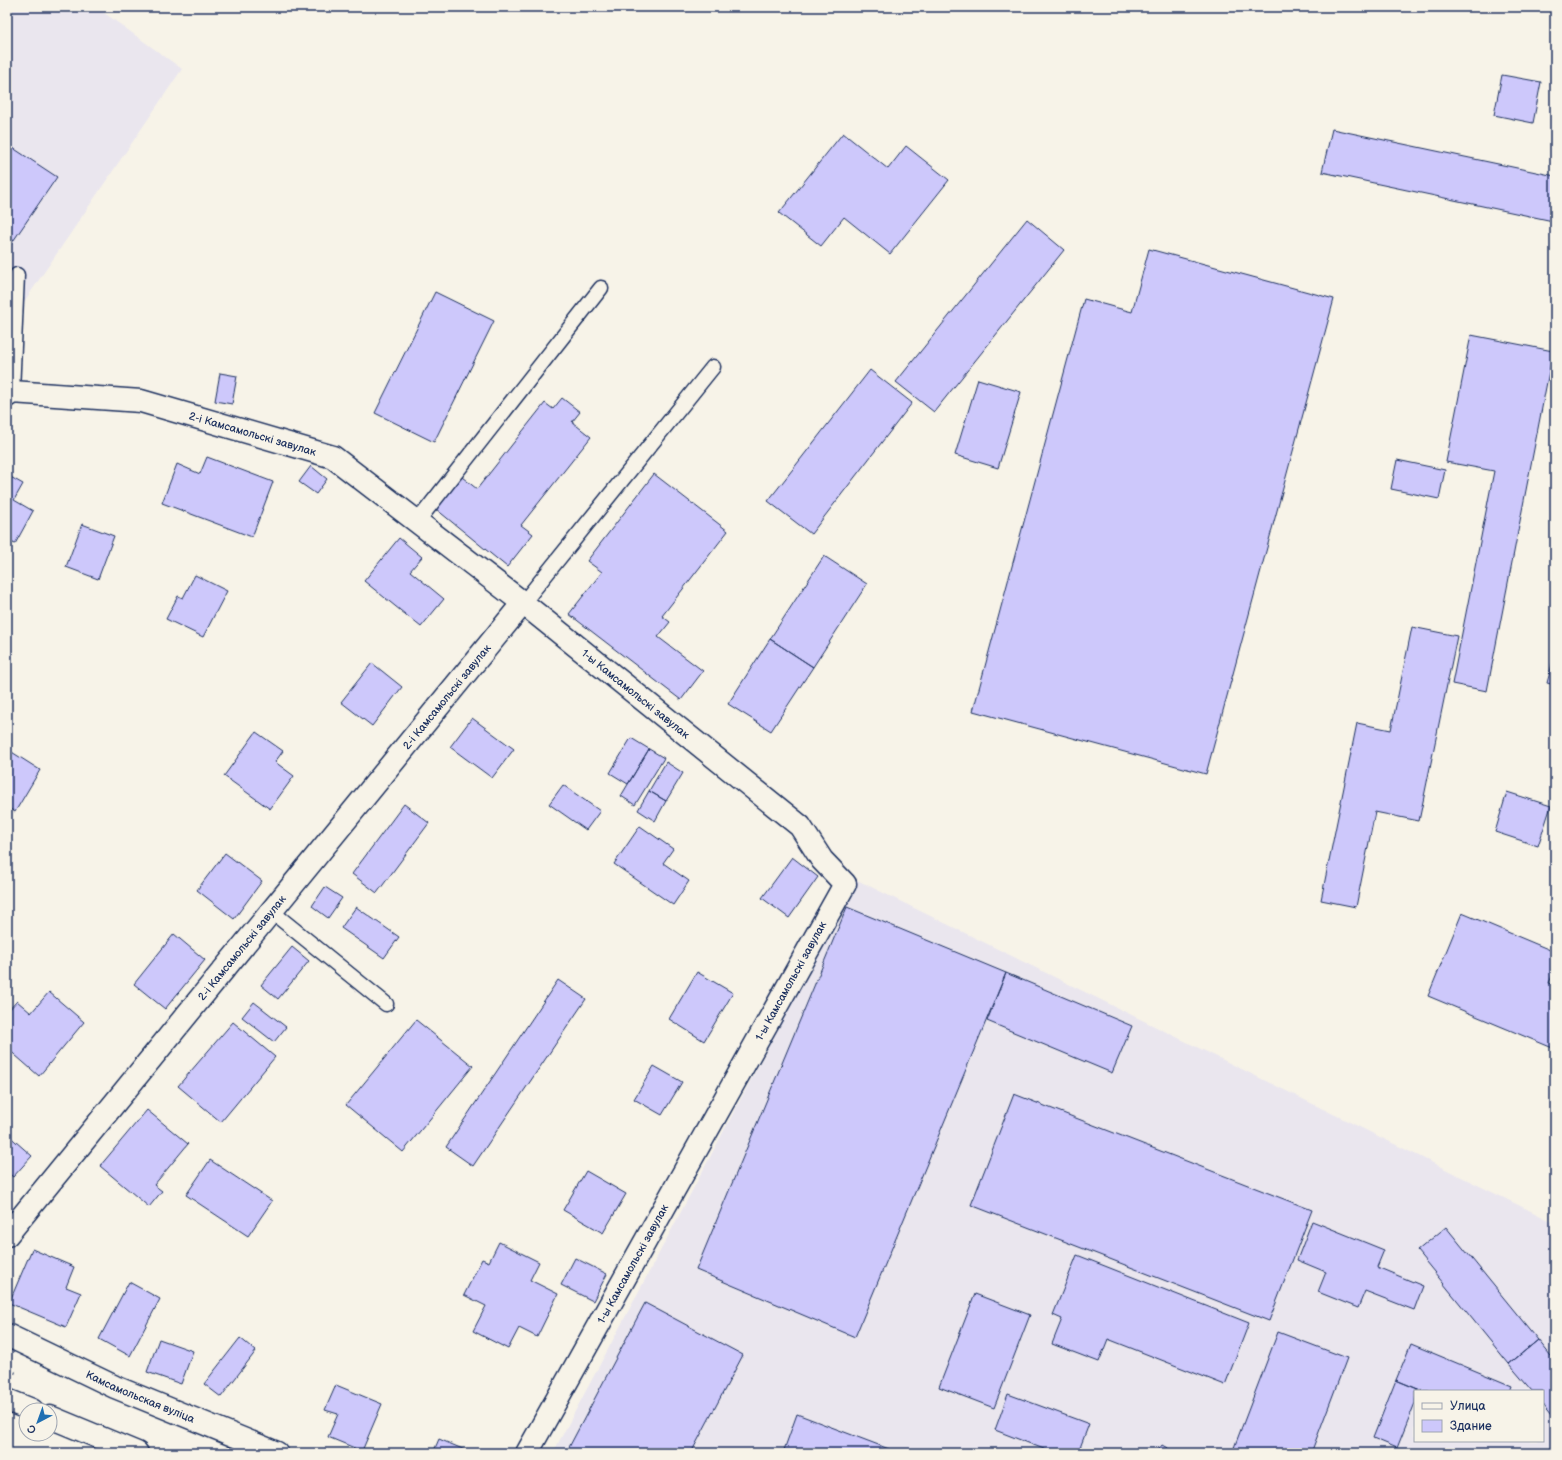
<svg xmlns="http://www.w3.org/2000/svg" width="1562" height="1460" font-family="'Balsamiq Sans',sans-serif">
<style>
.built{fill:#eae6ee;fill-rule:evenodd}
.building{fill:#cdc8fb;stroke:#1b2f5e}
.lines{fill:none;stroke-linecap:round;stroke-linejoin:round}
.lane-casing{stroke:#1b2f5e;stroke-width:17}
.street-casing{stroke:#1b2f5e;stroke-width:25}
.path{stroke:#1b2f5e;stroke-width:2.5;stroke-dasharray:1 3;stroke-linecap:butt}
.lane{stroke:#f7f3e8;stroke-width:14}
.street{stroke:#f7f3e8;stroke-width:22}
.labels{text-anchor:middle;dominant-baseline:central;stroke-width:3.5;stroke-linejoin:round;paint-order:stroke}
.street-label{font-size:11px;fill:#1b2f5e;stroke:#f7f3e8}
</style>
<rect width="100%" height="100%" fill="#f7f3e8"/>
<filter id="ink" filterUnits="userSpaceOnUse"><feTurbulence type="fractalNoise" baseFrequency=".025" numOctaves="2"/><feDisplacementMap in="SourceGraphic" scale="8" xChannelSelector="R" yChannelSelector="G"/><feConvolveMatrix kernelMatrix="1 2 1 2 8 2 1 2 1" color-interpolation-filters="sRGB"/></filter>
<g filter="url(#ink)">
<path class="built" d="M7 7H96L182 69 7 327Z
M857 880 1555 1223V1453H553ZM1415 1391H1543V1441H1415Z"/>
<path class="building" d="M1502 75 1541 82 1533 123 1494 115Z
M1332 129 1555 176V211L1553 221 1322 172Z
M843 133 888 169 906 146 949 180 890 254 844 217 821 246 779 213Z
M7 144 57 177 7 250Z
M1027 219 1064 250 934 412 896 382Z
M1149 249 1334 299 1206 774 973 711 1084 299 1132 312Z
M435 292 494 321 434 442 375 413Z
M1471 335 1553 351 1487 691 1452 684 1494 471 1446 462Z
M870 370 912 403 811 534 768 501Z
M220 373 237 376 232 404 215 401Z
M978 379 1021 392 998 468 955 455Z
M562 398 580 412 572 422 591 437 521 525 533 534 507 567 436 509 462 477 477 489 545 403 553 409Z
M207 457 273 482 252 537 162 503 177 464 200 474Z
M1397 460 1445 470 1439 499 1391 489Z
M311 466 327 479 316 494 299 482Z
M654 474 728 531 662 616 670 622 658 637 703 671 681 700 569 614 602 572 587 561Z
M7 475 23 484 14 500 33 511 15 544 7 540Z
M82 524 114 536 98 579 66 567Z
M399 538 422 557 410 571 444 599 421 627 364 581Z
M824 556 867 584 813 667 770 639Z
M195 575 227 591 203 637 166 619 178 596 183 598Z
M1412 627 1457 636 1419 821 1375 812 1356 907 1321 900 1357 723 1391 730Z
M770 639 813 667 771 731 728 704Z
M1555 653V685L1547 683Z
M372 663 402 687 372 726 341 702Z
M472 718 514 749 492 778 450 747Z
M256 732 283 751 275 762 294 776 270 809 224 776Z
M631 738 649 749 628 784 610 773Z
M7 749 40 770 15 812 7 807Z
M649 749 664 758 635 805 621 796Z
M666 762 683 773 666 801 649 791Z
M563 785 600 811 586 830 549 804Z
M649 791 666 801 655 821 638 810Z
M1507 792 1551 806 1538 846 1495 832Z
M404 804 429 823 377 893 352 874Z
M640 826 673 849 663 863 689 881 673 905 614 864Z
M225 853 262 881 234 919 197 890Z
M792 857 818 877 789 918 762 898Z
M325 887 342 898 328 918 312 906Z
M356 907 399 937 384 958 341 928Z
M847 907 1006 973 855 1337 696 1270Z
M1462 913 1555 952V969L1549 983 1555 985V1049L1428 996Z
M174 934 205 960 165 1009 134 984Z
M292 947 309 961 278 999 261 985Z
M697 972 733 993 704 1041 669 1019Z
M1006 973 1132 1026 1112 1073 987 1021Z
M558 980 586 999 473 1166 446 1147Z
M49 992 84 1022 39 1076 7 1048V1012L17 1001 31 1013Z
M254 1002 286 1027 274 1042 242 1017Z
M416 1020 473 1066 403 1152 346 1105Z
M233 1022 275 1057 221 1122 178 1086Z
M654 1066 682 1082 662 1115 634 1099Z
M1014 1094 1312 1210 1269 1321 971 1205Z
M147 1110 188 1144 154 1185 162 1191 149 1207 100 1166Z
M7 1134 32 1156 13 1177 7 1172Z
M210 1160 272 1201 248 1236 186 1195Z
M586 1171 626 1194 603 1233 563 1210Z
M1312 1221 1384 1250 1377 1267 1423 1286 1414 1310 1365 1291 1358 1308 1318 1292 1326 1272 1297 1260Z
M1446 1227 1538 1340 1509 1364 1417 1251Z
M499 1242 539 1262 530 1280 558 1294 537 1337 519 1328 508 1349 473 1331 486 1306 464 1295 482 1259 489 1262Z
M32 1249 74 1267 66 1287 81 1293 66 1327 9 1303Z
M1077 1255 1249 1323 1225 1385 1108 1339 1099 1362 1052 1344 1062 1319 1053 1315Z
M575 1258 607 1274 593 1301 561 1285Z
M129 1282 160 1299 130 1356 99 1339Z
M975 1294 1030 1315 994 1408 939 1387Z
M645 1303 743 1355 691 1453H566Z
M1278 1332 1347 1358 1311 1453H1232Z
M240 1338 256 1351 221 1397 204 1384Z
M159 1339 193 1351 181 1384 147 1372Z
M1538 1340 1555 1361V1420L1543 1405V1391H1532L1509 1364Z
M1411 1344 1512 1386 1510 1391H1423L1396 1380Z
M1396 1380 1420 1390 1415 1391V1403L1397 1448 1373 1438Z
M336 1385 382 1404 362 1451 328 1437 338 1414 325 1410Z
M1008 1394 1089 1424 1078 1453H1054L995 1430Z
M797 1414 889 1449 888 1453H793L784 1450Z
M439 1439 472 1453H433Z
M1162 1445 1176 1453H1156Z"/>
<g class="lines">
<g class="lane-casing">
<path id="lane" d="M12 392 17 275
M417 522 601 288
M523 603 713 367
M271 911 386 1004"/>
</g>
<g class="street-casing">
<g id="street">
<path id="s1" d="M7 396 12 392 141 401 333 457 523 603 800 826 822 860 845 884 527 1453"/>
<path id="s2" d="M7 1235 523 603"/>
<path id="s3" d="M7 1335 115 1387 277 1453"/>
<path d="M7 1400 32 1410"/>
<path d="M50 1417 137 1453"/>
</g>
</g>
<path class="path" d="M7 1370 16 1373"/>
<use href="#lane" class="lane"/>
<use href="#street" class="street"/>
</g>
</g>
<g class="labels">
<g class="street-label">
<text stroke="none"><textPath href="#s1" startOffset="252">2-і Камсамольскі завулак</textPath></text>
<text stroke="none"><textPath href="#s1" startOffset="720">1-ы Камсамольскі завулак</textPath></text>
<text stroke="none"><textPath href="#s2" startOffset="695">2-і Камсамольскі завулак</textPath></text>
<text stroke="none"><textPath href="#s2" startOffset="371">2-і Камсамольскі завулак</textPath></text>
<text transform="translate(791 981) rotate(-61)">1-ы Камсамольскі завулак</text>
<text transform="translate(633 1264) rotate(-61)">1-ы Камсамольскі завулак</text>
<text stroke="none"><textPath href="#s3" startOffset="147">Камсамольская вуліца</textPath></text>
</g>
</g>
<rect width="1562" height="1460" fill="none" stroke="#f7f3e8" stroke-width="24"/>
<rect x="12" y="12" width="1538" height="1436" fill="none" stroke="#1b2f5e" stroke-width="1.5" filter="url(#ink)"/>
<rect x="1414" y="1390" width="130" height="52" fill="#f7f3e8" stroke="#9fa5b1"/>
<rect x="1422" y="1403" width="20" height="6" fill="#f7f3e8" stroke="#9fa5b1"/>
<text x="1450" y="1410" font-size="12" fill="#1b2f5e">Улица</text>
<rect x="1422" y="1420" width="20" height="12" fill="#cdc8fb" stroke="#9fa5b1"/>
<text x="1450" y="1430" font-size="12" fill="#1b2f5e">Здание</text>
<g transform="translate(38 1422) rotate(221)"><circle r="19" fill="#f7f3e8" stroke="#9fa5b1"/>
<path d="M0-3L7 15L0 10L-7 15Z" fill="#1f6fb2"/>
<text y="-6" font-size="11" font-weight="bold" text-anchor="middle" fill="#1b2f5e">С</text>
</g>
</svg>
